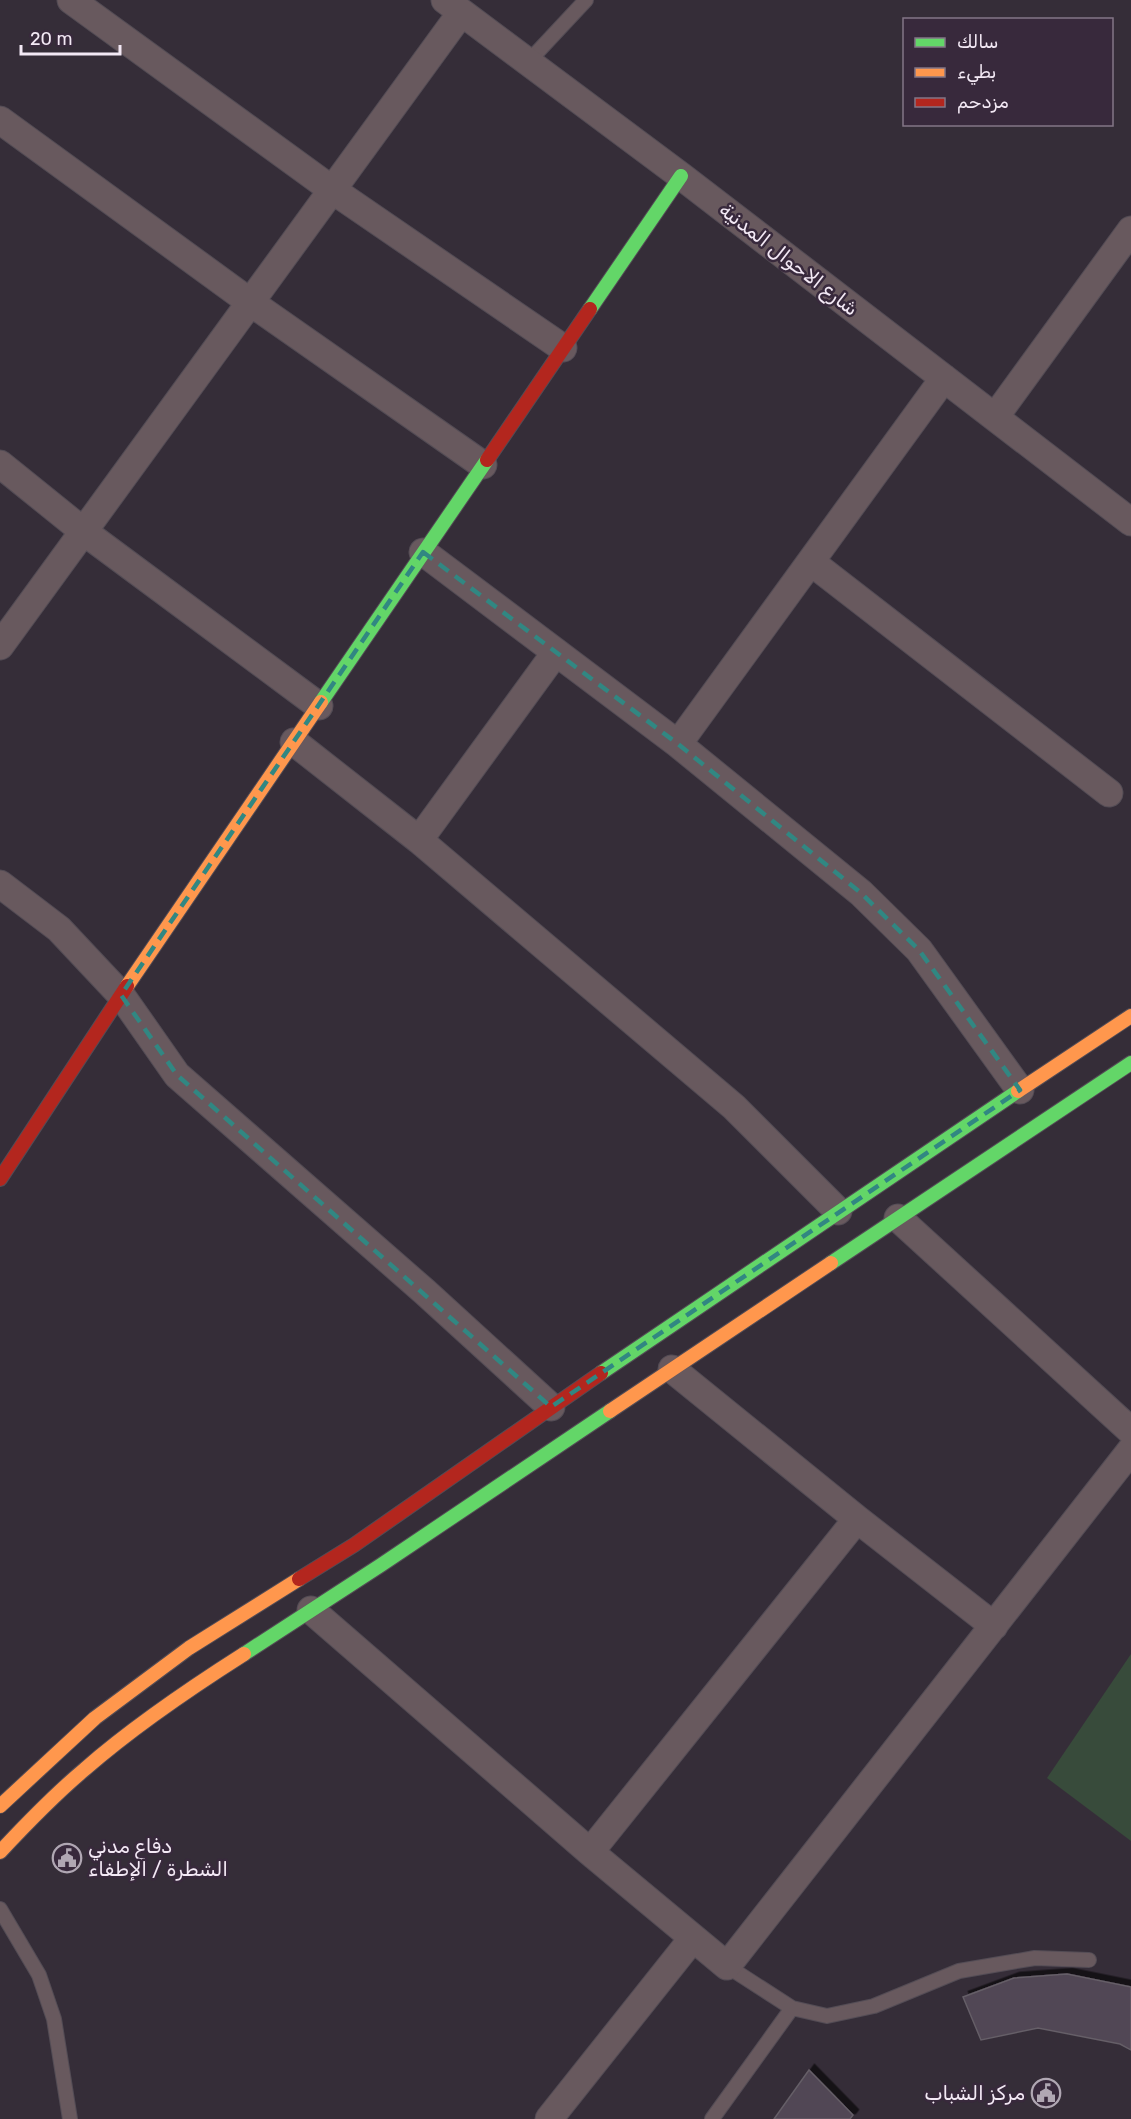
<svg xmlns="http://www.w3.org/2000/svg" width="1131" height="2119" font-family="Rubik,Cairo,sans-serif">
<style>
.green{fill:#384b3b}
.building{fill:#514754;stroke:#655e67;stroke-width:1.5;filter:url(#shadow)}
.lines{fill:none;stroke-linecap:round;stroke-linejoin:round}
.lane-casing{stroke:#534c55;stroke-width:16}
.street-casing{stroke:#534c55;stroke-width:29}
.fast-casing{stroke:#534c55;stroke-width:16}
.slow-casing{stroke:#534c55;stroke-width:16}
.jam-casing{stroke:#534c55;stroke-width:16}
.lane{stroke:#68595e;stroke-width:14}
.street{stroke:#68595e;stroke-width:27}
.fast{stroke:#63d668;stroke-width:14}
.slow{stroke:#ff974d;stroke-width:14}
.jam{stroke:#b3261e;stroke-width:14}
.marked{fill:none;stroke:#318782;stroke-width:4.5;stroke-dasharray:12 8;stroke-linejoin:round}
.labels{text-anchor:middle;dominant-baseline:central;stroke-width:5;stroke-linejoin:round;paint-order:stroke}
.street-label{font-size:20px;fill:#f3e9f5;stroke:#38293c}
.poi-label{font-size:20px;fill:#f3e9f5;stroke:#38293c;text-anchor:start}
</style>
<defs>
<filter id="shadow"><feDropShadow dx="5.5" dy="-5.5" stdDeviation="0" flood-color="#0009"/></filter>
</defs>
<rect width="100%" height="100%" fill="#352d38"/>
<path class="green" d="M1131 1654V1841L1047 1778Z"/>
<path class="building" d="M1067 1974 1131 1987V2050L1120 2044 1038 2028 981 2040 963 1997 1014 1978Z
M809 2070 853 2115 850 2119H774Z"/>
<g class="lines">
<g class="lane-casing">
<path id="lane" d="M529 61 586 0
M0 1909 39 1975 54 2019 70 2119
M727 1966 792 2008 827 2016 874 2006 959 1971 1035 1958 1089 1960
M712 2119 792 2008"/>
</g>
<g class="street-casing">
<path id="street" d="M71 0 331 189 563 348
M445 0 681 176 1131 522
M0 120 250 302 483 465
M995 417 1131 230
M0 464 83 531 319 706
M423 552 678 744 861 893 919 950 1020 1090
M811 562 1109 793
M0 646 461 13
M294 742 419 840 734 1107 838 1211
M678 744 944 378
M419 840 556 652
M0 884 59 929 121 995 177 1075 425 1292 551 1407
M898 1218 1131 1431
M672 1369 857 1519 994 1626
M311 1610 590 1852 727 1966 1131 1450
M590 1852 857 1519
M549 2119 693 1938"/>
</g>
<g class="fast-casing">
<path id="fast" d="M590 309 681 176
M321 702 487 460
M831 1263 1131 1063
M601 1373 1018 1091
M244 1654 381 1565 610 1411"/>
</g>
<g class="slow-casing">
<path id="slow" d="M127 986 321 702
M1018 1091 1131 1016
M610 1411 831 1263
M0 1806 95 1718 189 1648 299 1579
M0 1852C27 1823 54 1795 85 1769 134 1726 189 1689 244 1654"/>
</g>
<g class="jam-casing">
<path id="jam" d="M487 460 590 309
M0 1179 127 986
M299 1579 354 1545 601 1373"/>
</g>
<use href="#lane" class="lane"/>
<use href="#street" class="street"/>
<use href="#fast" class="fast"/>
<use href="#slow" class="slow"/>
<use href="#jam" class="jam"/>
</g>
<path class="marked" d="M423 552 678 744 861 893 919 950 1020 1090 551 1407 177 1075 121 995Z"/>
<defs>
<g id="civic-ring" transform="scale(1.5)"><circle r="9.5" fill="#38293c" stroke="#b0a7b3" stroke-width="1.5"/><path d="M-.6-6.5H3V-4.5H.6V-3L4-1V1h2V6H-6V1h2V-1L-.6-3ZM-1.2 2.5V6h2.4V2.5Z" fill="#b0a7b3"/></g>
</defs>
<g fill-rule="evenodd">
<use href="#civic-ring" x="67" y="1858"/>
<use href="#civic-ring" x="1046" y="2093"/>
</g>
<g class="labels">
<g class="street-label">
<text transform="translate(789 259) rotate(38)">شارع الاحوال المدنية</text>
</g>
<g class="poi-label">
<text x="88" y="1846">دفاع مدني<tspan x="88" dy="23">الشطرة / الإطفاء</tspan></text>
<text x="1025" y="2093" text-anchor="end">مركز الشباب</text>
</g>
</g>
<rect x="903" y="18" width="210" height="108" fill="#38293c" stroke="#837686" stroke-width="1.5"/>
<rect x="915" y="38" width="30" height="9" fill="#63d668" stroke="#837686" stroke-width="1.5"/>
<text x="957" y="48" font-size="18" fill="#f3e9f5">سالك</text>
<rect x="915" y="68" width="30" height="9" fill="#ff974d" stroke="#837686" stroke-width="1.5"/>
<text x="957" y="78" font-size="18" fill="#f3e9f5">بطيء</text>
<rect x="915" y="98" width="30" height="9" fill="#b3261e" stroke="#837686" stroke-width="1.5"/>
<text x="957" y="108" font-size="18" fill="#f3e9f5">مزدحم</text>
<path d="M21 45v9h99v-9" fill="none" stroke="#f3e9f5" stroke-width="3"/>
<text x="30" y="45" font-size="18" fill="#f3e9f5" stroke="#38293c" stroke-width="4.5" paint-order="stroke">20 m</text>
</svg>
